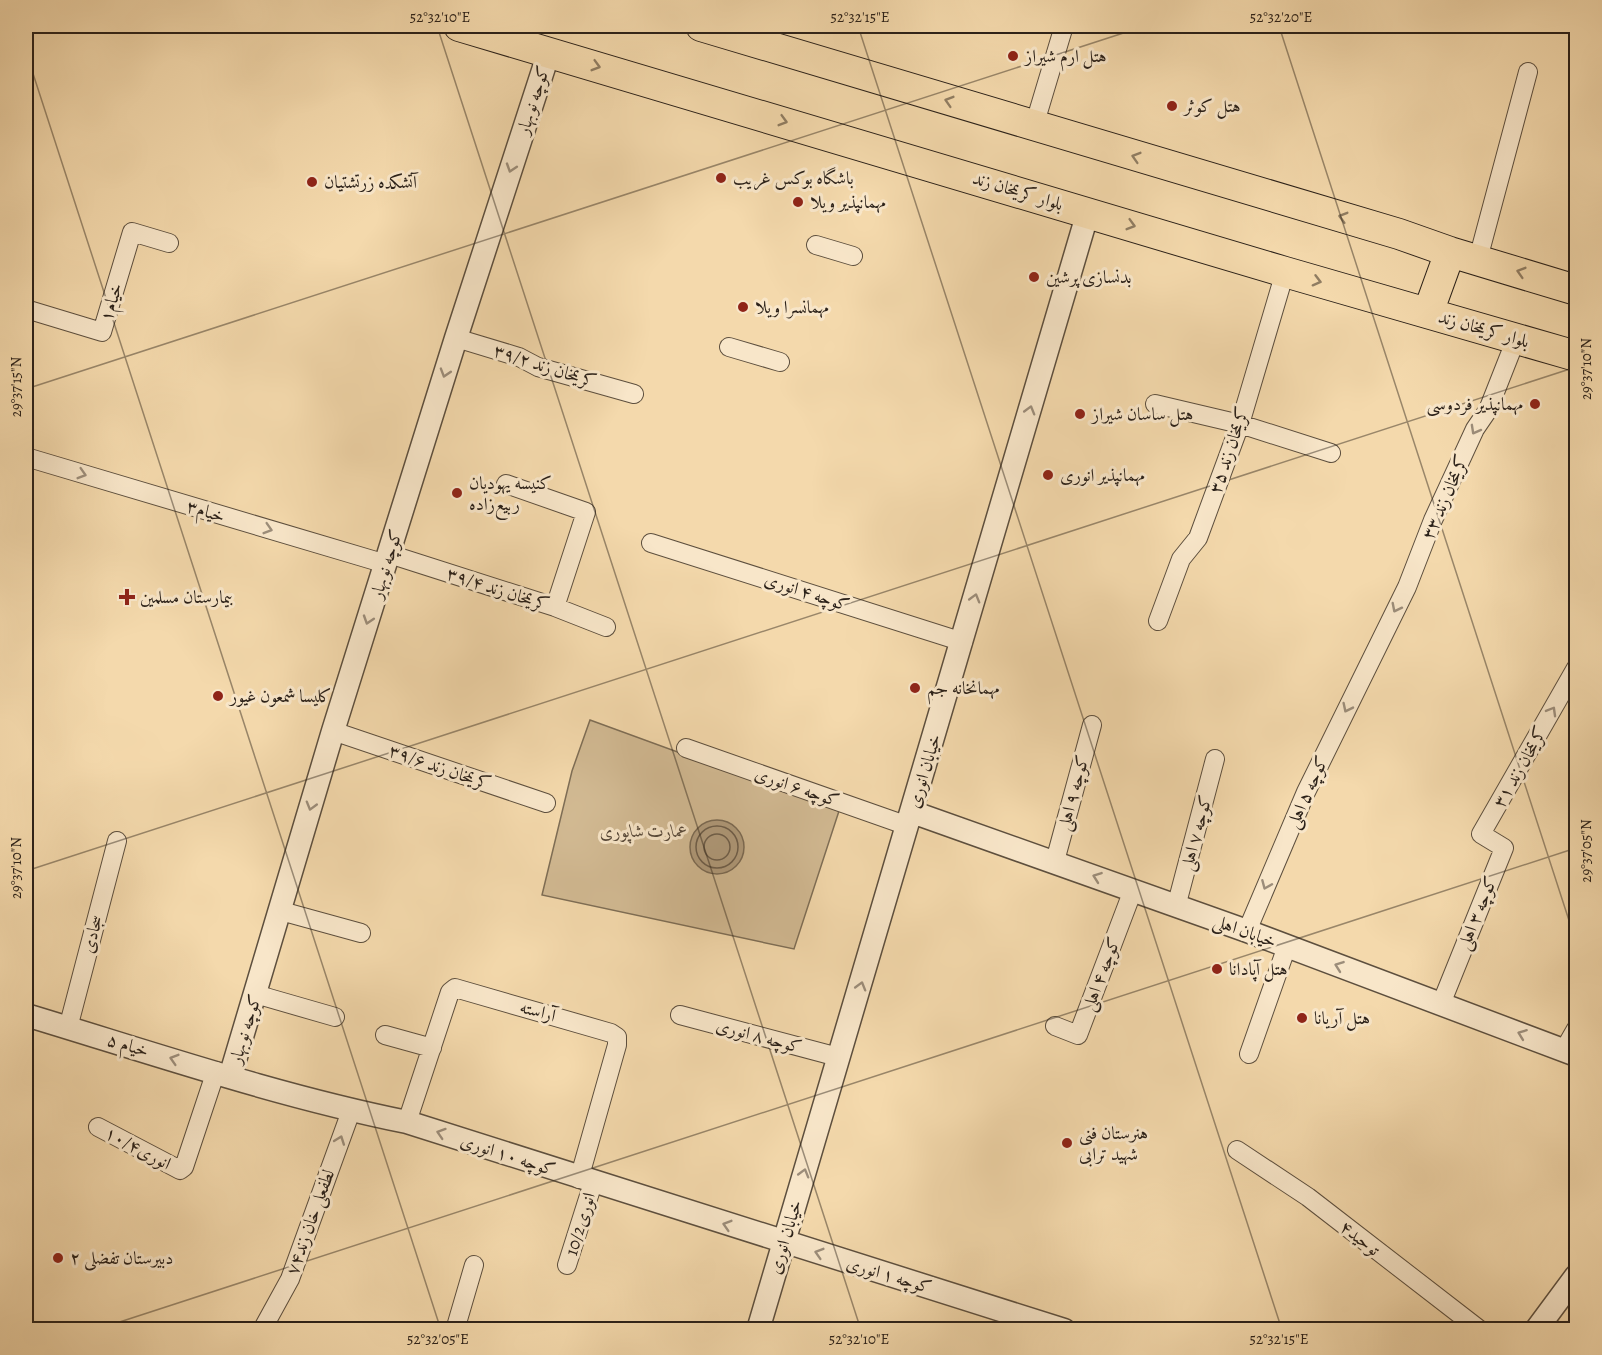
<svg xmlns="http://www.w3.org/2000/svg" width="1602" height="1355" font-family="Alegreya,Amiri,serif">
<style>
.green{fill:#d2ba93;stroke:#7e6e56;stroke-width:1.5}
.water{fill:#b09a7a;stroke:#7b6a53;stroke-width:1.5}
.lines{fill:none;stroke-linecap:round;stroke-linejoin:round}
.shore{stroke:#6e5e4a;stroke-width:1.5}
.minor-casing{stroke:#5d4f3e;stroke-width:20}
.tertiary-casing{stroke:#5d4f3e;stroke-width:25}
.primary-casing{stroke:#2b2119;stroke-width:32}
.minor{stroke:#f8e6c9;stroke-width:18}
.tertiary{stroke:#f8e6c9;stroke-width:22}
.primary{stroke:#f4d9ac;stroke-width:30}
.oneway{stroke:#907d62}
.oneway2{stroke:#9c8d7a}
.ticks{fill:none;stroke:#2b2119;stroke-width:1.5;stroke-opacity:0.45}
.poi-dot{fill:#8f2418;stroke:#f8e6c9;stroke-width:2}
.labels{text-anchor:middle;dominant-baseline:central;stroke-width:6;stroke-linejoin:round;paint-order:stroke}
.poi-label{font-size:18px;fill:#2b2119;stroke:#f8e6c9;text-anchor:start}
.street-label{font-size:18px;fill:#2b2119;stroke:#f8e6c9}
.park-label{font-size:18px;font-style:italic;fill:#554738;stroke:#f8e6c9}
.neatline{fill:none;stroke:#2b2119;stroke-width:2}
.ticks-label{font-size:15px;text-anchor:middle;fill:#2b2119}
</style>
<rect width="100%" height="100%" fill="#f4d9ac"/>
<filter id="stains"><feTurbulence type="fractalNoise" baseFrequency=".00333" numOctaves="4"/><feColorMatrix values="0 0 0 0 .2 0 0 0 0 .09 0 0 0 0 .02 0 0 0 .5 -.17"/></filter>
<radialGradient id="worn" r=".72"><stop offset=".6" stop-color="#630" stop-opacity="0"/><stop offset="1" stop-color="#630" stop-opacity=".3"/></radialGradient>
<path class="green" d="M590 720 839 811 794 949 542 895 572 771Z"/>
<path class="water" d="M690 847a27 27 0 1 1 54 0a27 27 0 1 1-54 0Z"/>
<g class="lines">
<path class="shore" d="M696 847a21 21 0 1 1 42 0a21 21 0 1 1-42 0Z
M704 847a13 13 0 1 1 26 0a13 13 0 1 1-26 0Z"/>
<g class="minor-casing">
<path id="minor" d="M1034 126 1064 26
M816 245 853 256
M1478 259 1528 72
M26 309 102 332 132 232 169 243
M456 338 519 357 538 367 634 394
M729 347 780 362
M1155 404 1240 424 1331 453
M26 457 386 564
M506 484 586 512 555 607
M651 543 963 642
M389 554 555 607 606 627
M1158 621 1181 559 1198 538 1240 424 1285 272
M333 731 546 803
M686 748 908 826
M1055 861 1092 725
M1176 907 1215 759
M281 911 361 933
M1247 931 1306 792 1407 587 1433 520 1475 429 1488 410 1516 339
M255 994 335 1017
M1441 1004 1504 848 1481 834 1576 668
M680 1015 838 1057
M1055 1026 1078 1035 1133 890
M68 1028 117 841
M385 1035 432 1048
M1564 1050 1576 1029
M1249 1054 1287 946
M407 1122 450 992 455 988 611 1033 617 1037V1045L579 1179
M98 1127 180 1170 184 1167 216 1071
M1237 1150 1308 1197 1480 1330
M567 1265 593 1183
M262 1330 290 1279 351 1111
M455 1330 474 1265"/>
</g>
<g class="tertiary-casing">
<path id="tertiary" d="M912 812 1247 931 1576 1055
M26 1015C152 1053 278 1096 407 1122L1064 1330
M230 1077 333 731 456 338 549 52
M758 1330 1088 212
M1536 1330 1576 1276"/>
</g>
<g class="primary-casing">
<path id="primary" d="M459 26 1285 272 1576 356
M701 26 1399 234 1450 252 1576 290
M1428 313 1450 252"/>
</g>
<use href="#minor" class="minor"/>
<use href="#tertiary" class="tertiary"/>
<use href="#primary" class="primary"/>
</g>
<defs><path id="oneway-chevron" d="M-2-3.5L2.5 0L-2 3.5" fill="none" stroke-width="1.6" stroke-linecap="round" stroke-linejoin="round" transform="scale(1.5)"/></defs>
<g class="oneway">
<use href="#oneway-chevron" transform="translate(596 66) rotate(16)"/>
<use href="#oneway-chevron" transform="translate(949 101) rotate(-163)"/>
<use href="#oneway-chevron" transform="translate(783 121) rotate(16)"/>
<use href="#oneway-chevron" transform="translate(1136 157) rotate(-163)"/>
<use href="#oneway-chevron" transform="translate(1343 217) rotate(-164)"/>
<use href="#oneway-chevron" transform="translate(1131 225) rotate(16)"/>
<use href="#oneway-chevron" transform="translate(1521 272) rotate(-163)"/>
<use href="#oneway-chevron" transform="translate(1317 281) rotate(15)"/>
</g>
<g class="oneway2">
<use href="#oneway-chevron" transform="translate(511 168) rotate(108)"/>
<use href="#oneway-chevron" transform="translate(445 373) rotate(107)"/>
<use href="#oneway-chevron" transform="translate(1030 410) rotate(-74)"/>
<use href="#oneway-chevron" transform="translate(1475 430) rotate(119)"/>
<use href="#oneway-chevron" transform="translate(82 474) rotate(17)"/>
<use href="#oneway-chevron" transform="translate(268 529) rotate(17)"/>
<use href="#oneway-chevron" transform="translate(975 598) rotate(-74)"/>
<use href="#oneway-chevron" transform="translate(1396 608) rotate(117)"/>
<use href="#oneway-chevron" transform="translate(368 620) rotate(108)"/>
<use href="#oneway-chevron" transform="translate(1347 708) rotate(116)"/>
<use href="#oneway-chevron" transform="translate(1552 711) rotate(-60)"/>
<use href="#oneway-chevron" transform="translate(311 806) rotate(106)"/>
<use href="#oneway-chevron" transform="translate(1097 877) rotate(-160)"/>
<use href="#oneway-chevron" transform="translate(1266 885) rotate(113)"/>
<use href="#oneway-chevron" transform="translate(1339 966) rotate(-160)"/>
<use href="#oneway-chevron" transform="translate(861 986) rotate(-74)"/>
<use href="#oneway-chevron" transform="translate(1522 1034) rotate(-159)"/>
<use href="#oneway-chevron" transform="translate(174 1059) rotate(-163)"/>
<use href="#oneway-chevron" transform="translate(441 1133) rotate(-162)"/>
<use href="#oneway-chevron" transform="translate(340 1140) rotate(-70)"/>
<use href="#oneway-chevron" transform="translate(804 1173) rotate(-74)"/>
<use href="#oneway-chevron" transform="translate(727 1225) rotate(-163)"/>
<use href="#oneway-chevron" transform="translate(819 1253) rotate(-163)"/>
</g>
<path class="ticks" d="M437 26 861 1330M858 26 1282 1330M1279 26 1576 942M26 52 441 1330M26 389 1145 26M26 871 1576 367M95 1330 1576 848M1576 1330V1329"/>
<g class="poi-dot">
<circle cx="1013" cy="56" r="6"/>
<circle cx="1172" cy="106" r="6"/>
<circle cx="721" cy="178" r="6"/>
<circle cx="312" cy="182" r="6"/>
<circle cx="798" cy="202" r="6"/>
<circle cx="1034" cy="277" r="6"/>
<circle cx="743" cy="307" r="6"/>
<circle cx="1535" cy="404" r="6"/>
<circle cx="1080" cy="414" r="6"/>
<circle cx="1048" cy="475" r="6"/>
<circle cx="457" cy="493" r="6"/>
<path d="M124 588h6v6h6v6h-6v6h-6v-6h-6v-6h6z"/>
<circle cx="915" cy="688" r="6"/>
<circle cx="218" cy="696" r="6"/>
<circle cx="1217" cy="969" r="6"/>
<circle cx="1302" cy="1018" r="6"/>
<circle cx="1067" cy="1143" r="6"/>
<circle cx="58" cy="1258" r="6"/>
</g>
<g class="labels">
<g class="poi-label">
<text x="1025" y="56">هتل ارم شیراز</text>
<text x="1184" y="106">هتل کوثر</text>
<text x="733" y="178">باشگاه بوکس غریب</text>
<text x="324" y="182">آتشکده زرتشتیان</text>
<text x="810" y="202">مهمانپذیر ویلا</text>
<text x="1046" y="277">بدنسازی پرشین</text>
<text x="755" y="307">مهمانسرا ویلا</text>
<text x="1523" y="404" text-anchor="end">مهمانپذیر فردوسی</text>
<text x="1092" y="414">هتل ساسان شیراز</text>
<text x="1060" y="475">مهمانپذیر انوری</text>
<text x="469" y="483">کنیسه یهودیان<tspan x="469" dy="21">ربیع‌زاده</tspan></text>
<text x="140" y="597">بیمارستان مسلمین</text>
<text x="927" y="688">مهمانخانه جم</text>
<text x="230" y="696">کلیسا شمعون غیور</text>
<text x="1229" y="969">هتل آپادانا</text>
<text x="1314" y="1018">هتل آریانا</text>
<text x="1079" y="1133">هنرستان فنی<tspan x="1079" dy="21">شهید ترابی</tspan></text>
<text x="70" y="1258">دبیرستان تفضلی ۲</text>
</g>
<g class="street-label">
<text transform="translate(533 100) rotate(-72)">کوچه نوبهار</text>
<text transform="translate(1018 191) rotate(17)">بلوار کریمخان زند</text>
<text transform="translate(111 302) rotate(-73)">۱خیام</text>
<text transform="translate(1484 329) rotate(16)">بلوار کریمخان زند</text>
<text transform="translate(545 366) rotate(18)">کریمخان زند ۳۹/۲</text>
<text transform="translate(1229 450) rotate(-71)">کریمخان زند ۳۵</text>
<text transform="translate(1445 497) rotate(-66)">کریمخان زند ۳۳</text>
<text transform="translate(206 511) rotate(17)">خیام۳</text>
<text transform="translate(386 564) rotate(-73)">کوچه نوبهار</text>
<text transform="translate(498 589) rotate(18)">کریمخان زند ۳۹/۴</text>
<text transform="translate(807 592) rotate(18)">کوچه ۴ انوری</text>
<text transform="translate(440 767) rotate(19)">کریمخان زند ۳۹/۶</text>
<text transform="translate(1520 767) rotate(-60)">کریمخان زند ۳۱</text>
<text transform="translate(924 771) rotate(-73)">خیابان انوری</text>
<text transform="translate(797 787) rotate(19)">کوچه ۶ انوری</text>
<text transform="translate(1307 792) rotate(-66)">کوچه ۵ اهلی</text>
<text transform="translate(1073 793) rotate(-75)">کوچه ۹ اهلی</text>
<text transform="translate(1196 833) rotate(-75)">کوچه ۷ اهلی</text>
<text transform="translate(1477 913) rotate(-68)">کوچه ۳ اهلی</text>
<text transform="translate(1245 931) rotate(20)">خیابان اهلی</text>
<text transform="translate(92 934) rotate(-75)">سجادی</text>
<text transform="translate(1101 974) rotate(-69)">کوچه ۴ اهلی</text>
<text transform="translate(538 1011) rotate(16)">آراسته</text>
<text transform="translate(245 1029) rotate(-73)">کوچه نوبهار</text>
<text transform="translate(759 1036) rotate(15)">کوچه ۸ انوری</text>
<text transform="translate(128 1045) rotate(17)">۵ خیام</text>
<text transform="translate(138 1148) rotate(28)">انوری۱۰/۴</text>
<text transform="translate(508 1155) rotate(18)">کوچه ۱۰ انوری</text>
<text transform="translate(310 1222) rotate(-70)">لطفعلی خان زند۷۴</text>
<text transform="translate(580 1224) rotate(-73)">انوری10/2</text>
<text transform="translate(785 1237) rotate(-73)">خیابان انوری</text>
<text transform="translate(1360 1238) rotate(38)">توحید۴</text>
<text transform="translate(889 1275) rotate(17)">کوچه ۱ انوری</text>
</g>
<g class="park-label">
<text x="644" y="831">عمارت شاپوری</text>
</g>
</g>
<rect width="1602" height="1355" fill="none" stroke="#f4d9ac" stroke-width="66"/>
<rect x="33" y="33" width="1536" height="1289" class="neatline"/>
<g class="ticks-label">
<text x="440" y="22">52°32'10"E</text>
<text x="860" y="22">52°32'15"E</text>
<text x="1281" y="22">52°32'20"E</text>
<text transform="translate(1586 369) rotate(-90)" y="5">29°37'10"N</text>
<text transform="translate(16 387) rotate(-90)" y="5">29°37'15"N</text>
<text transform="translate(1586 851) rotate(-90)" y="5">29°37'05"N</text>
<text transform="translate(16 868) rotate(-90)" y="5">29°37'10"N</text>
<text x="438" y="1344">52°32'05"E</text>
<text x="859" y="1344">52°32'10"E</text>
<text x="1279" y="1344">52°32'15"E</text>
</g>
<rect width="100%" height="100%" filter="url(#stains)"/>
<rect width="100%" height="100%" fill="url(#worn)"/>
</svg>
